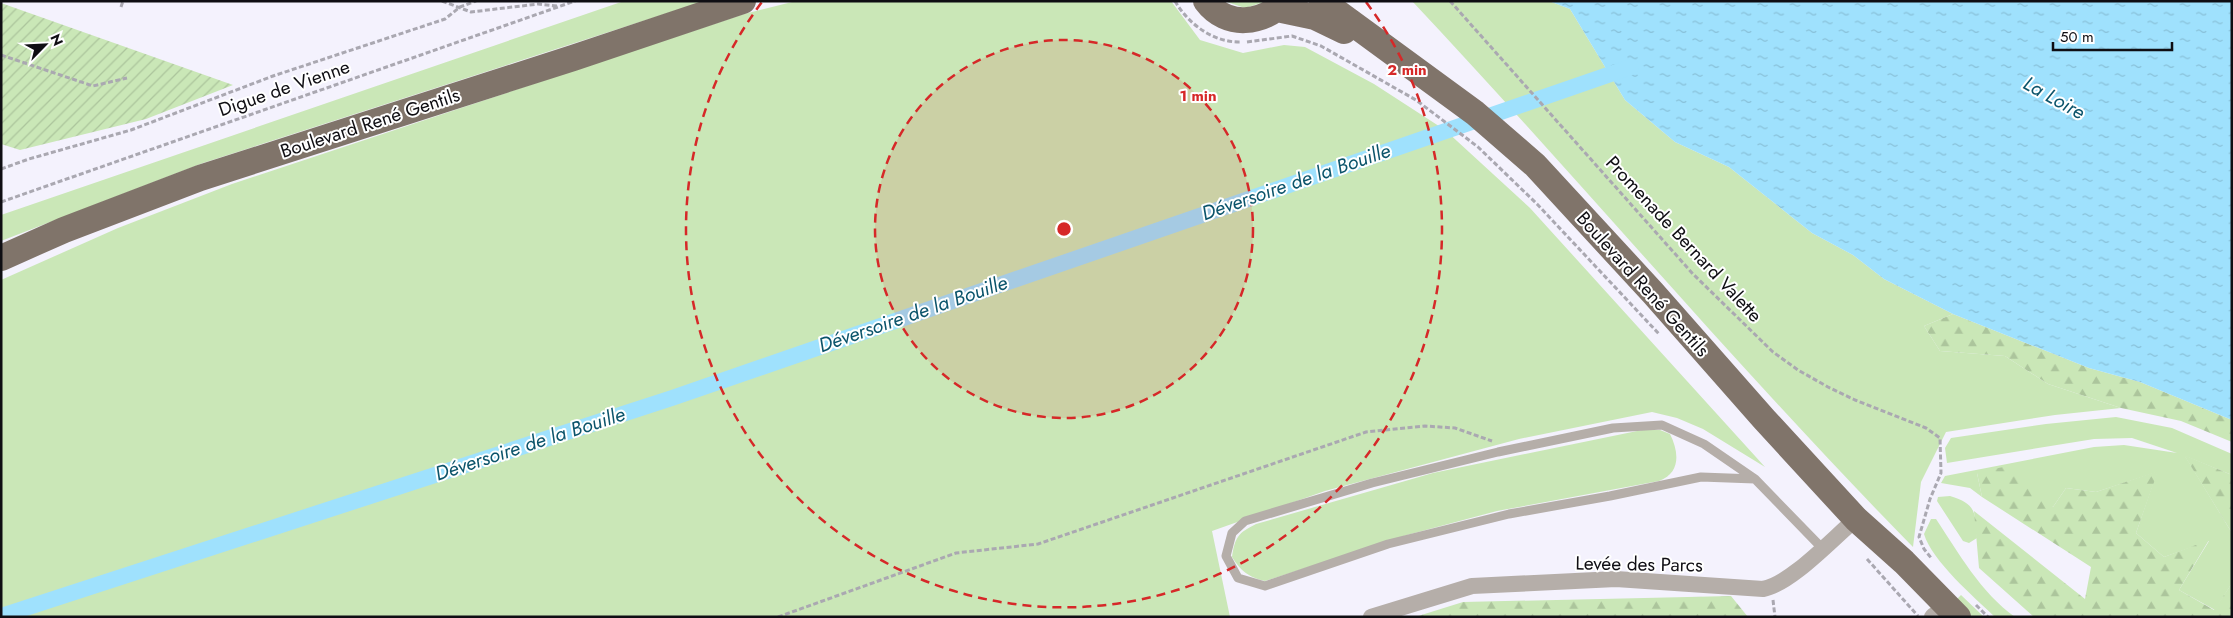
<svg xmlns="http://www.w3.org/2000/svg" width="2233" height="618" font-family="Jost,sans-serif">
<style>
.grass{fill:#cae7b7}
.forest{fill:url(#forest-firs)}
.garden{fill:url(#garden-furrows)}
.water{fill:url(#water-ripples)}
.lines{fill:none;stroke-linecap:round;stroke-linejoin:round}
.canal{stroke:#9fe1fd;stroke-width:16}
.path{stroke:#aaa8b1;stroke-width:3;stroke-dasharray:5 2.5;stroke-linecap:butt}
.lane{stroke:#b5aea9;stroke-width:9}
.street{stroke:#b5aea9;stroke-width:16}
.primary{stroke:#80746a;stroke-width:26}
.ring{fill:none;stroke:#d62828;stroke-width:2.5;stroke-dasharray:9 6}
.labels{text-anchor:middle;dominant-baseline:central;stroke-width:4;stroke-linejoin:round;paint-order:stroke}
.street-label{font-size:19px;fill:#0f0e13;stroke:#fff}
.water-label{font-size:20px;font-style:italic;fill:#0b546b;stroke:#fff}
.centre{fill:#d62828;stroke:#fff;stroke-width:2.5}
.ring-label{font-size:15px;text-anchor:middle;font-weight:bold;fill:#d62828;stroke:#fff;stroke-width:4;stroke-linejoin:round;paint-order:stroke}
</style>
<defs>
<pattern id="forest-firs" width="22" height="20" patternUnits="userSpaceOnUse" patternTransform="scale(1.25)"><rect width="22" height="20" fill="#cae7b7"/><path d="M5 1l3.5 6h-7zM16 11l3.5 6h-7z" fill="#acc59c"/></pattern>
<pattern id="garden-furrows" width="10" height="10" patternUnits="userSpaceOnUse" patternTransform="scale(1.25)"><rect width="10" height="10" fill="#cae7b7"/><path d="M-1 1l2-2M0 10L10 0M9 11l2-2" fill="none" stroke="#acc59c"/></pattern>
<pattern id="water-ripples" width="26" height="14" patternUnits="userSpaceOnUse" patternTransform="scale(1.25)"><rect width="26" height="14" fill="#9fe1fd"/><path d="M2 4q2-2 4 0t4 0M15 11q2-2 4 0t4 0" fill="none" stroke="#88c0d8"/></pattern>
</defs>
<rect width="100%" height="100%" fill="#f4f2fd"/>
<path class="grass" d="M624 1H705L203 163 1 241V215Z
M796 1H1171L1200 40 1243 53 1284 45 1305 47 1374 84 1445 130 1530 208 1765 467 1703 429 1677 418 1652 412 1519 439 1325 491 1212 531 1230 617H1V280L118 228 232 184 744 14Z
M1224 1H1267L1245 8Z
M1412 1H1549L1570 9 1625 100 1675 142 1729 167 1812 233 1853 255 1884 279 1953 314 1924 326 1940 351 2005 356 2048 384 2121 408 2055 415 1946 432 1921 482 1913 547C1740 371 1581 181 1412 1Z
M2116 417 2172 428 2232 454V475L2185 456 2232 533V583L2215 610 2179 590 2209 541 2164 557 2136 533 2157 472 2096 492 2066 488 2053 507 1977 473 1982 497 1970 488 1941 483 1945 476 2094 447 2124 445 2177 453 2132 438 2094 439 1947 463 1945 448 1951 438 2046 424Z
M1642 430H1660L1670 434C1679 452 1681 473 1659 481L1497 511 1407 535 1265 581C1248 577 1241 571 1232 557 1235 537 1238 533 1256 524L1433 473Z
M1950 496C1977 504 1975 513 1977 538L1969 543 1963 541 1937 501 1938 497Z
M1931 519H1936C1958 552 1981 593 2015 617H1995C1974 597 1932 561 1924 534Z
M1961 595 1984 617H1972L1966 608 1953 603Z"/>
<path class="forest" d="M1953 314 2089 368 2140 382 2232 420V442L2181 421 2121 408 2048 384 2005 356 1940 351 1924 326Z
M2184 455 2232 475V533Z
M2016 464 2053 507 2066 488 2096 492 2158 471 2136 533 2164 557 2209 540 2179 590 2214 610 2232 583V617H2034L1979 568 1974 511 2085 599 2091 567 1982 497 1977 473Z
M1731 596 1748 617H1415L1463 602Z"/>
<path class="garden" d="M1 3 233 85 146 119 20 150 1 144Z"/>
<path class="water" d="M1549 1H2232V420L2140 382 2089 368 1953 314 1884 279 1853 255 1812 233 1729 167 1675 142 1625 100 1570 9Z"/>
<g class="lines">
<path class="canal" d="M1 616 672 398 1631 67"/>
<path class="path" d="M442 1 471 12 538 4 557 6
M1175 1C1188 24 1214 43 1241 42
M1450 1 1693 274 1773 352 1798 370 1828 387 1855 400 1926 428 1940 438 1941 473 1930 499 1919 537 1924 549 1932 559
M121 7 123 1
M1247 42 1292 36 1321 46 1416 100 1478 147 1537 204 1659 334
M1 55 93 86 127 78
M1 169 29 159 131 130 273 76 445 19 460 7 476 1
M1 202 575 1
M1867 559 1918 616
M1773 600 1775 617
M1976 605 1988 617
M778 617 956 553 1038 544 1366 432 1425 426 1455 428 1492 441"/>
<path class="lane" d="M1755 479 1701 477 1610 496 1509 514 1388 544 1265 586 1238 578 1226 556 1232 533 1245 521 1372 483 1498 452 1613 428 1662 425 1704 444 1755 479 1822 548"/>
<path class="street" d="M1371 617 1472 586 1616 579 1763 589C1791 584 1833 538 1856 519
M1932 617 1934 615"/>
<path class="primary" d="M1206 1C1227 29 1263 24 1285 1
M1322 1 1475 113 1535 165 1653 293 1764 419 1856 519 1904 562 1958 617
M1277 9 1315 17 1344 31
M1 258 64 230 200 178 573 58 743 1"/>
</g>
<circle cx="1064" cy="229" r="189" fill="#d62828" fill-opacity=".12"/>
<g class="ring">
<circle cx="1064" cy="229" r="189"/>
<path d="M1366 2A378 378 0 1 1 762 2"/>
</g>
<g class="labels">
<g class="street-label">
<text transform="translate(284 88) rotate(-19)">Digue de Vienne</text>
<text transform="translate(370 123) rotate(-18)">Boulevard René Gentils</text>
<text transform="translate(1684 239) rotate(47)">Promenade Bernard Valette</text>
<text transform="translate(1643 284) rotate(48)">Boulevard René Gentils</text>
<text transform="translate(1639 564) rotate(1)">Levée des Parcs</text>
</g>
<g class="water-label">
<text transform="translate(2054 98) rotate(29)">La Loire</text>
<text transform="translate(1296 182) rotate(-19)">Déversoire de la Bouille</text>
<text transform="translate(913 314) rotate(-19)">Déversoire de la Bouille</text>
<text transform="translate(530 444) rotate(-18)">Déversoire de la Bouille</text>
</g>
</g>
<circle cx="1064" cy="229" r="8" class="centre"/>
<g class="ring-label">
<text x="1407" y="75">2 min</text>
<text x="1198" y="101">1 min</text>
</g>
<rect width="2233" height="618" fill="none" stroke="#0f0e13" stroke-width="5"/>
<g transform="translate(45 45) rotate(66)" stroke="#ffffff" stroke-width="4" paint-order="stroke">
<path d="M0-4L9 19L0 12L-9 19Z" fill="#0f0e13"/>
<text y="-8" font-size="14" font-weight="bold" text-anchor="middle" fill="#0f0e13">N</text>
</g>
<path d="M2053 42v8h119v-8" fill="none" stroke="#0f0e13" stroke-width="2.5"/>
<text x="2060" y="42" font-size="15" fill="#0f0e13" stroke="#ffffff" stroke-width="4" paint-order="stroke">50 m</text>
</svg>
